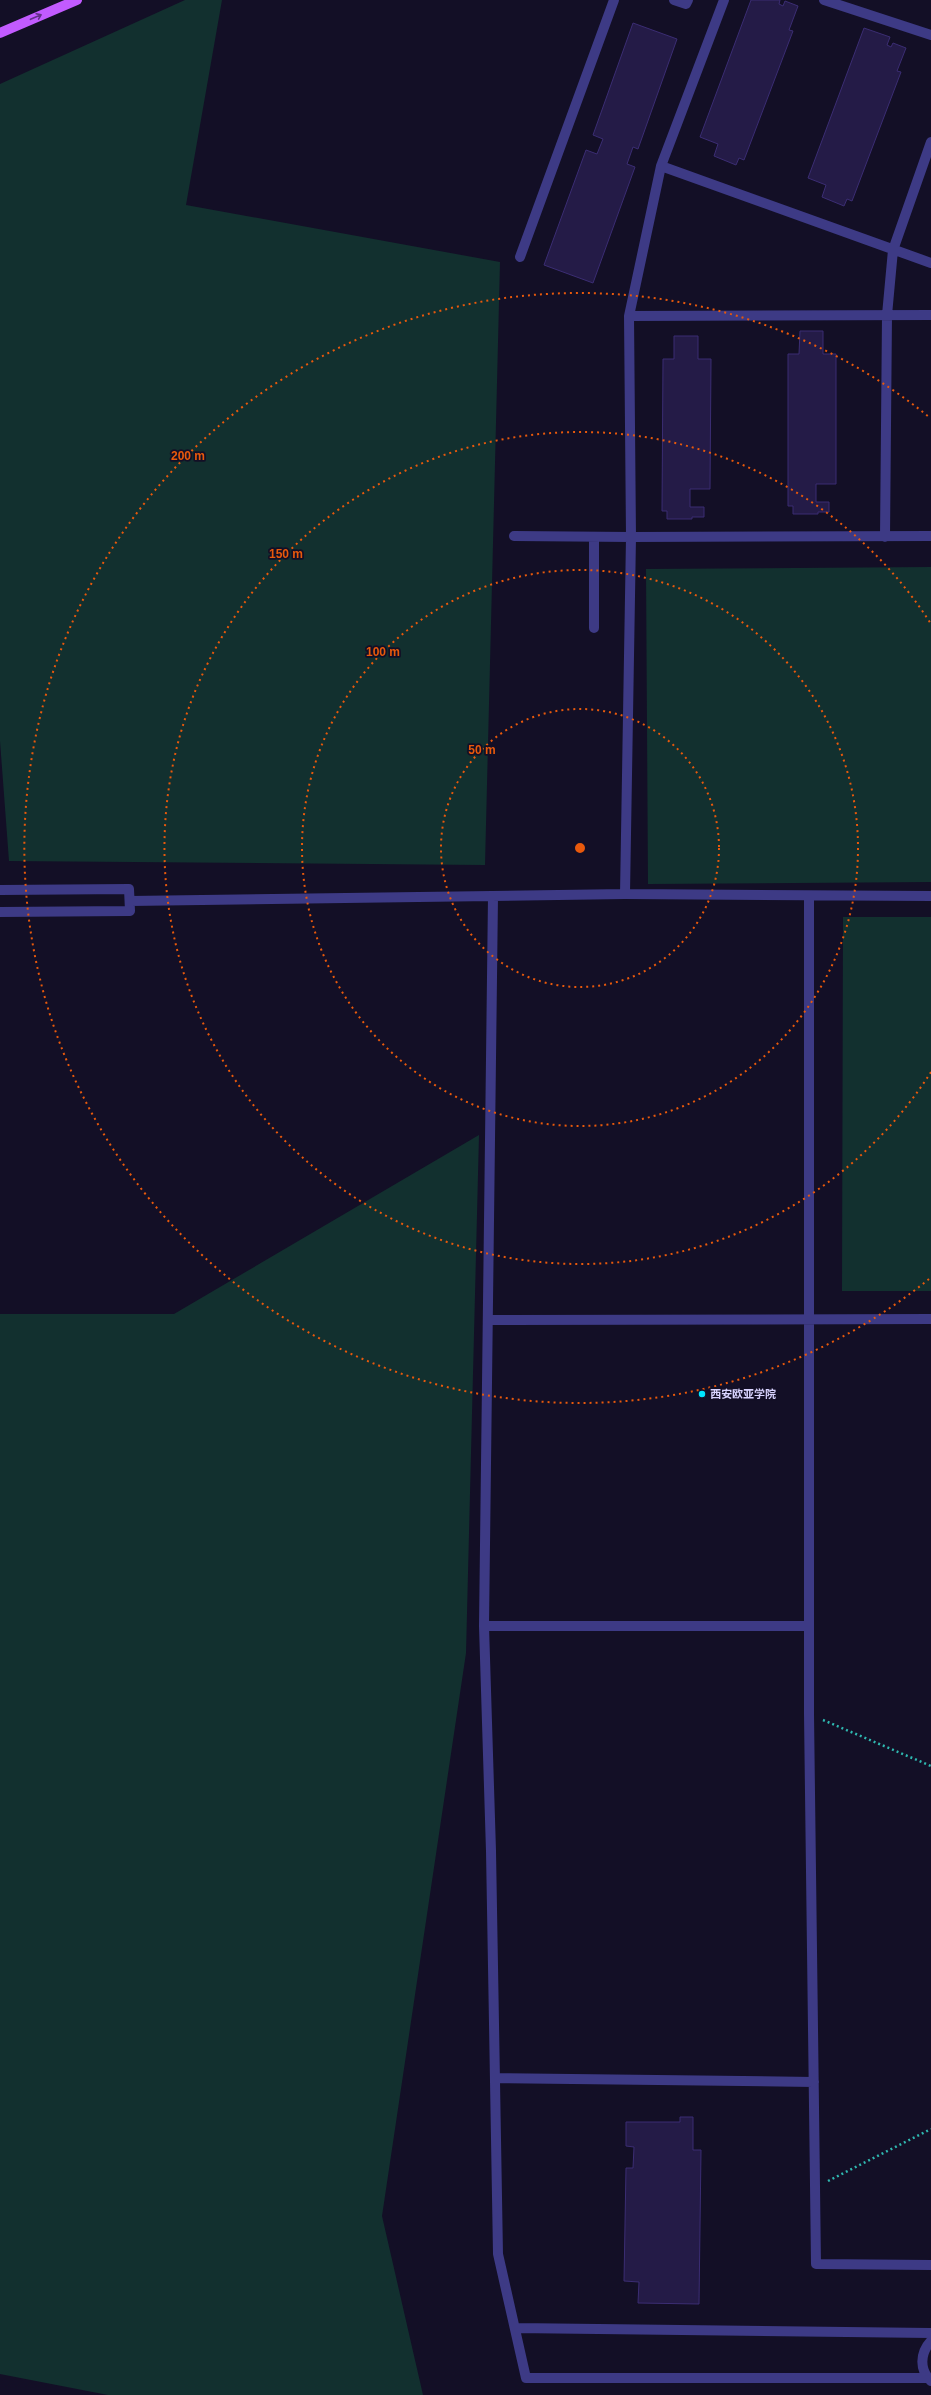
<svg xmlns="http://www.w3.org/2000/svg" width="931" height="2395" font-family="Arial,'Noto Sans SC',sans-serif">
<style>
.green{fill:#12302f}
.building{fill:#241b47;stroke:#3b2d73}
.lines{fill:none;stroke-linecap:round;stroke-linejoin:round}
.path{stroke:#2fb8b0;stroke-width:2.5;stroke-dasharray:2 3;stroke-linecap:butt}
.minor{stroke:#3d3a85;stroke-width:10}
.major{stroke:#c25bff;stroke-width:10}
.oneway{stroke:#623188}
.ring{fill:none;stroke:#e8590c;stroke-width:2;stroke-dasharray:2 4}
.poi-dot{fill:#00e5ff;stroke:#130f26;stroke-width:1.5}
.labels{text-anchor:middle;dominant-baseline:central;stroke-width:3.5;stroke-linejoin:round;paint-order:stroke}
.poi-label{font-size:11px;font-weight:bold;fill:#d9d4ff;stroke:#130f26;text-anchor:start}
.centre{fill:#e8590c;stroke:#130f26;stroke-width:2}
.ring-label{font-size:12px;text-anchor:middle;font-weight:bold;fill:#e8590c;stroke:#130f26;stroke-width:3.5;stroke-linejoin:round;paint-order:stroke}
</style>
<rect width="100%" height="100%" fill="#130f26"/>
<path class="green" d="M185 0H222L186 205 500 262 485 865 9 861 0 741V84Z
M931 567V882L648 884 646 569Z
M843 917H931V1291H842Z
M479 1135 466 1653 382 2216 423 2395H108L0 2374V1314H174Z"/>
<path class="building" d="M751 0H780L779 4 783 6 785 1 798 6 789 30 793 31 744 160 739 158 736 165 714 156 718 144 700 137Z
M633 23 677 39 638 149 633 147 627 164 635 167 593 283 544 265 586 150 597 154 603 139 593 135Z
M864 28 890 37 887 45 891 47 893 43 906 48 897 71 901 72 852 201 847 199 844 206 822 197 826 185 808 178Z
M800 331H823V354H836V484H816V502H829V512H818V514H793V506H788V354H799Z
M674 336H698V359H711L710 489H690V507H704V517H692V519H667V511H662L663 359H674Z
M680 2117H693V2150H701L699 2304 638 2303 639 2282 624 2281 626 2168H633L634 2147 626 2146V2122H680Z"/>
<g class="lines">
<path class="path" d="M823 1720 931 1766
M828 2181 931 2129"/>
<path class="minor" d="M674 0 686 4 688 0
M824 0 931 35
M661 166 931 263
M520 257 614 0
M629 316 931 315
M514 536 631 537 629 316 661 166 724 0
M594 537V628
M885 537 887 315 893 250 931 142
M0 890 129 889 130 911 0 912
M625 894 631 537 931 536
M809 896V1714L816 2264 931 2265
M130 901 625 894 931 896
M488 1320 931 1319
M484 1626 493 896
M809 1626H484L491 1851 498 2254 526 2378H928
M495 2078 814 2082
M515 2328 931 2333
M931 2341C920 2353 919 2370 931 2381"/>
<path class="major" d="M0 33 77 0"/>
</g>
<defs><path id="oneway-shaft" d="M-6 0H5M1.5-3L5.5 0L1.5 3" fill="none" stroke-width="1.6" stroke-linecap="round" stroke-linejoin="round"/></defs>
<use class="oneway" href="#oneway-shaft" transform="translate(36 17) rotate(-23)"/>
<g class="ring">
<circle cx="580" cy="848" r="139"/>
<circle cx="580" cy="848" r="278"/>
<path d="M931 1072A416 416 0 1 1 931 624"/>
<path d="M929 1279A555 555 0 1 1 929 417"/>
</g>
<circle class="poi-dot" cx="702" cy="1394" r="4"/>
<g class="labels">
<g class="poi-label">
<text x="710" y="1394">西安欧亚学院</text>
</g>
</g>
<circle cx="580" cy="848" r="6" class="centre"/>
<g class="ring-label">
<text x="188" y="460">200 m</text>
<text x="286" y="558">150 m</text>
<text x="383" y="656">100 m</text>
<text x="482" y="754">50 m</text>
</g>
</svg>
